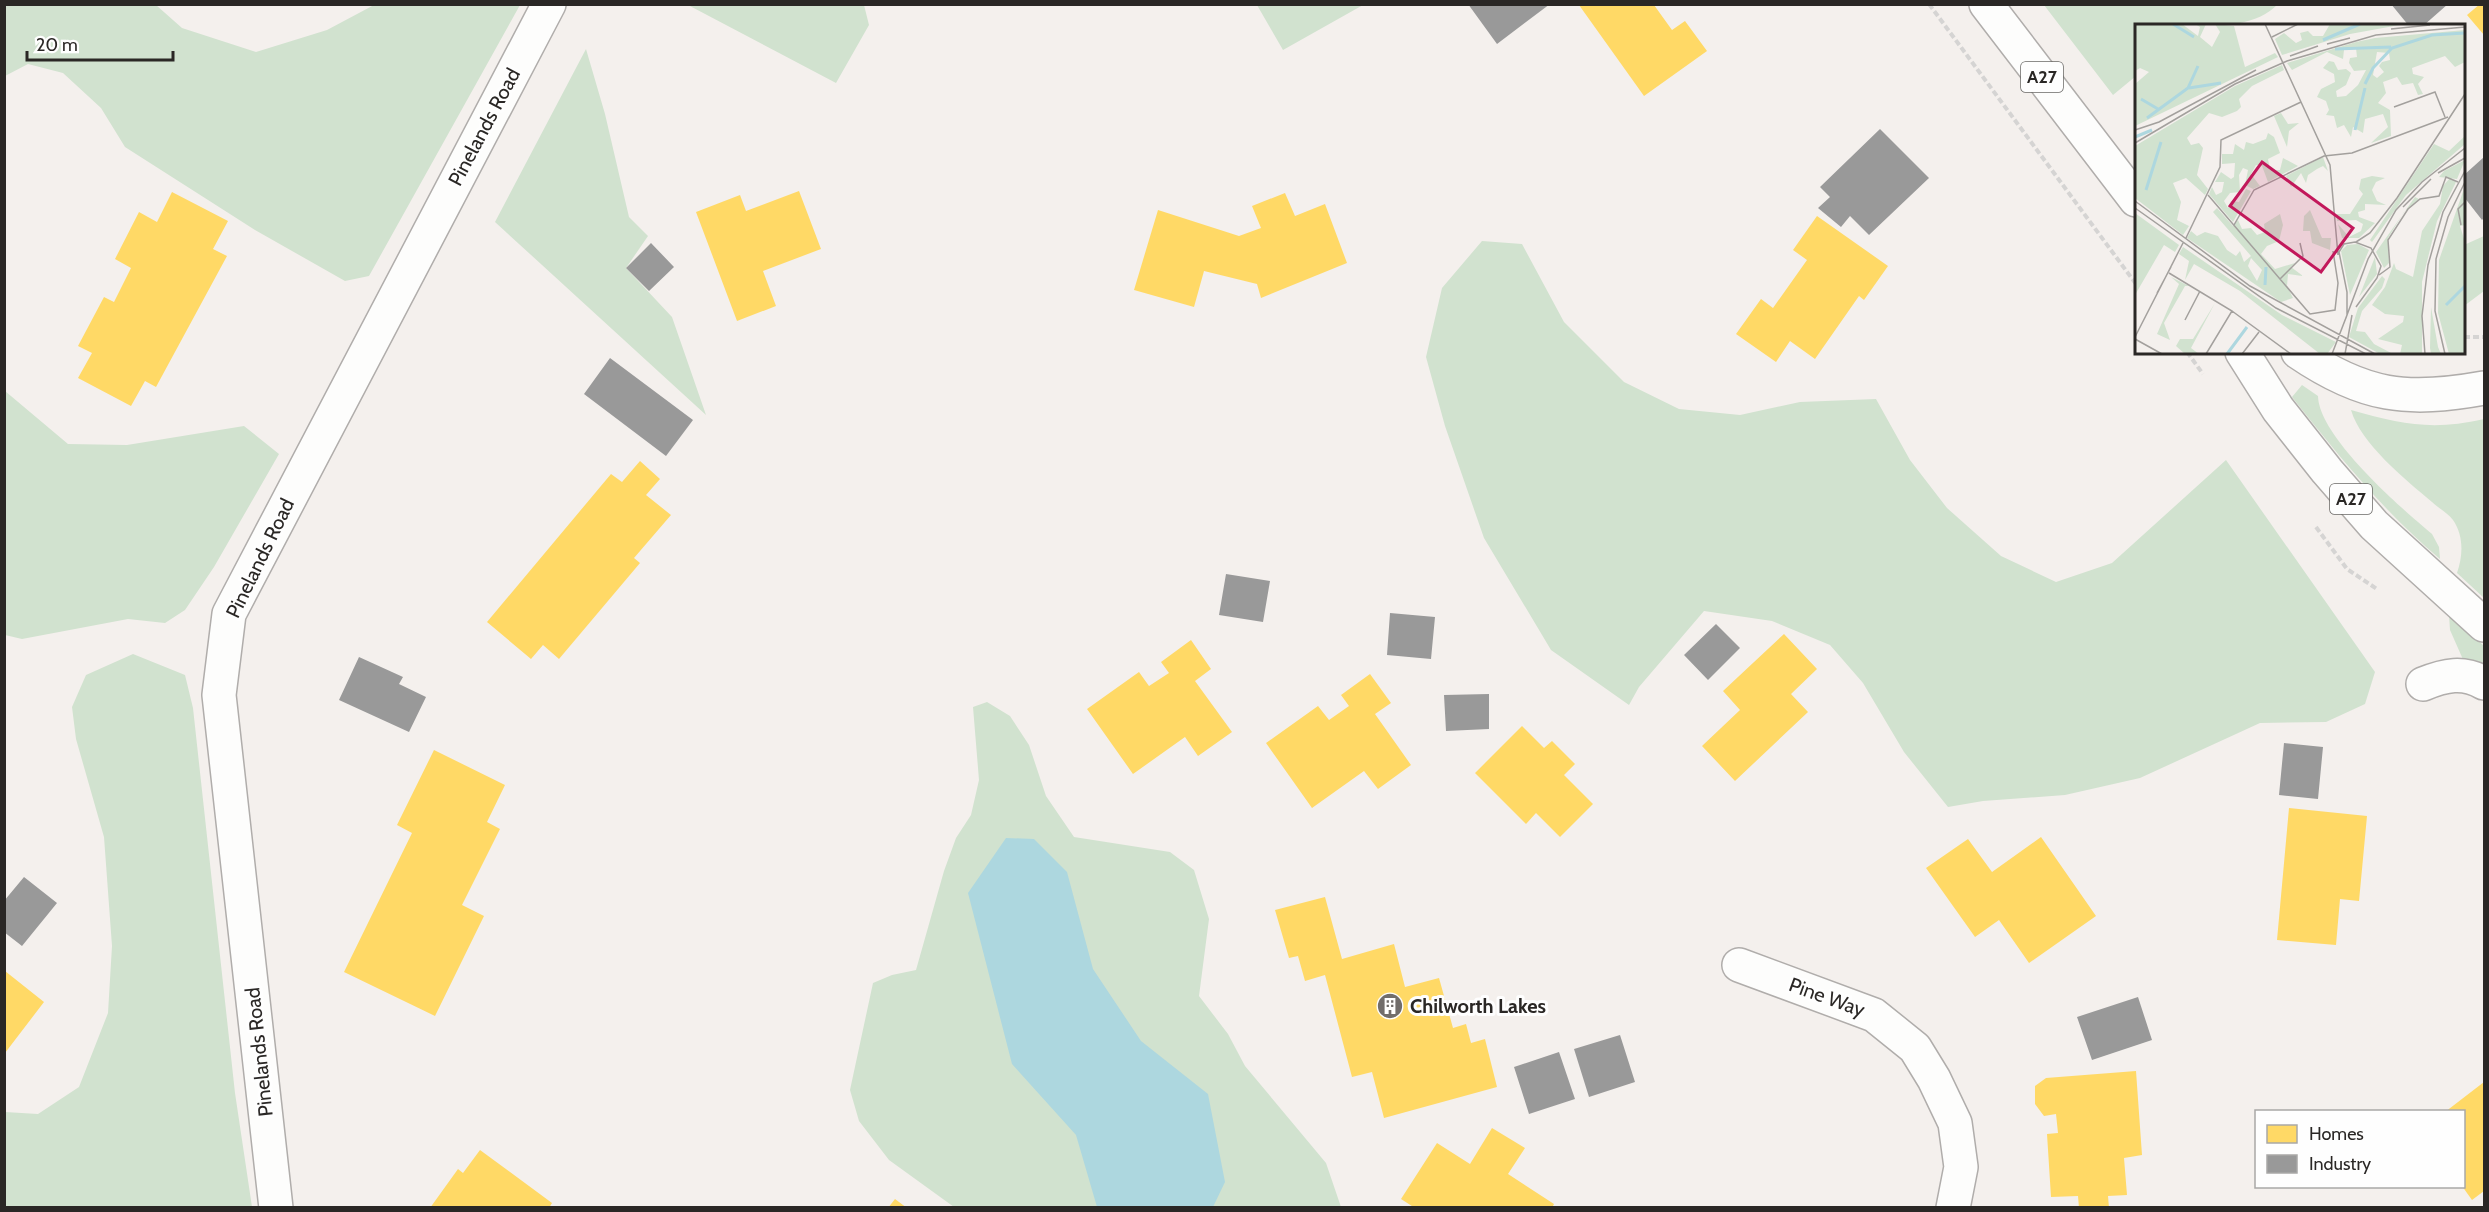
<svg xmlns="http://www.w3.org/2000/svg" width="2489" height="1212" font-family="Cabin,sans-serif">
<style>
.green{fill:#d1e2cf}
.water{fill:#add7df}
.homes{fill:#ffd966}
.industry{fill:#999}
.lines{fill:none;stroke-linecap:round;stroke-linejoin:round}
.minor-casing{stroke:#b0adab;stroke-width:36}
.primary-casing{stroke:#b0adab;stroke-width:36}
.path{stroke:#d5d4d3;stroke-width:4;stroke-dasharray:6 3;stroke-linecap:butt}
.minor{stroke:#fdfdfc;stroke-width:33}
.primary{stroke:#fdfdfc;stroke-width:33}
.labels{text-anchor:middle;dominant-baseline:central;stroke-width:6;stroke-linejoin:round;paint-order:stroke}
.shield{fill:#fefefe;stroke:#6a6866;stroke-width:1.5}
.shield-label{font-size:18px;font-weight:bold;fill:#2a2725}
.street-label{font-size:20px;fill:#2a2725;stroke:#fefefe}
.poi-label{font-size:20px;font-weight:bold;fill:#2a2725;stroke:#fefefe;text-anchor:start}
.inset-river{fill:none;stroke:#add7df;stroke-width:3}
.inset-road{fill:none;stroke:#a3a09d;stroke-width:1.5}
.view{fill:#c2185b;fill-opacity:0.15;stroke:#c2185b;stroke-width:3}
.inset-edge{fill:none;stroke:#2a2725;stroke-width:3}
</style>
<rect width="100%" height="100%" fill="#f4f0ed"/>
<path class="green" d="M5 4 156 5 182 28 256 52 327 30 374 5H520L369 276 345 281 255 230 125 147 101 108 63 73 28 64 5 76Z
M688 5H864L869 25 836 83Z
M1257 5H1363L1283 50Z
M2044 5H2277C2248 35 2177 26 2136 26V76L2113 95Z
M586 49 605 114 629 217 648 236 626 268 672 317 706 415 495 222Z
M2484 236V291L2464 306V245Z
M1482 241 1522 244 1564 322 1624 382 1679 409 1740 415 1800 402 1876 399 1910 460 1947 508 2001 556 2056 582 2112 563 2226 460 2375 672 2365 704 2326 722 2260 723 2140 778 2065 795 1983 801 1948 807 1904 752 1863 683 1830 645 1772 621 1704 611 1639 687 1629 705 1551 650 1484 538 1445 426 1426 357 1442 288Z
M2302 385 2318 396C2319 437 2401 508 2432 534L2439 547 2440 559C2383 511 2338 455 2292 397Z
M5 391 68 444 127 445 244 426 279 454 214 567 185 610 165 623 128 619 22 639 5 635Z
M2351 410C2401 424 2432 431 2484 419V598L2457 573C2463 556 2464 536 2453 520 2448 513 2438 508 2432 502 2405 479 2361 444 2351 410Z
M2449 615 2484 646V667L2465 664 2450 630Z
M133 654 185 675 193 708 235 1093 252 1207H5V1112L38 1114 79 1087 108 1013 112 946 104 837 76 739 72 707 86 675Z
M987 702 1010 716 1029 745 1046 796 1074 837 1170 852 1194 870 1209 919 1199 996 1228 1034 1245 1066 1326 1163 1341 1207H954L889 1160 859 1121 850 1090 873 983 892 975 916 970 944 871 956 838 971 815 979 780 973 707Z"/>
<path class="water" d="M1006 838 1034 839 1067 872 1093 969 1141 1041 1208 1094 1225 1182 1213 1207H1097L1076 1135 1012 1064 968 893Z"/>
<path class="homes" d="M2480 4H2484V35L2467 15Z
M1579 5H1654L1672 30 1685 21 1707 51 1644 96Z
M799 191 821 249 763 271 776 306 737 321 696 212 740 195 746 211Z
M172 192 228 221 213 249 227 256 156 387 145 381 131 406 78 378 92 353 78 346 104 297 114 302 131 268 115 259 139 212 157 222Z
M1285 193 1295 216 1325 204 1347 263 1261 298 1257 284 1204 271 1194 307 1134 290 1158 210 1239 236 1261 228 1252 206Z
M1817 216 1888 266 1864 300 1859 296 1815 359 1790 341 1776 362 1736 334 1761 299 1773 308 1807 260 1793 250Z
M640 461 660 479 646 495 671 515 634 558 640 563 559 659 543 645 531 659 487 622 611 474 622 482Z
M1784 634 1817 669 1791 694 1808 712 1735 781 1702 746 1740 710 1723 691Z
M1191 640 1211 669 1195 681 1232 732 1198 756 1185 737 1133 774 1087 709 1139 672 1149 686 1169 673 1161 662Z
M1370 674 1391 703 1375 714 1411 765 1378 789 1364 771 1312 808 1266 743 1318 706 1329 720 1349 706 1341 695Z
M1522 726 1544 748 1552 741 1575 764 1564 775 1593 804 1560 837 1536 813 1526 824 1475 773Z
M434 750 505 785 487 822 500 829 462 905 484 916 435 1016 344 972 412 833 397 825Z
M2289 808 2367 816 2359 901 2340 899 2336 945 2277 940Z
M2041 837 2096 916 2029 963 1999 920 1975 937 1926 868 1968 839 1992 872Z
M1325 897 1342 959 1394 944 1405 987 1439 978 1453 1028 1466 1024 1471 1043 1485 1039 1497 1087 1384 1118 1372 1072 1352 1077 1325 975 1305 981 1298 956 1289 958 1275 910Z
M5 971 44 1002 5 1053Z
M2136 1071 2142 1155 2124 1158 2127 1195 2108 1196 2109 1208H2079L2078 1196 2051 1197 2047 1134 2058 1133 2056 1114 2044 1116 2035 1104V1086L2046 1078Z
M2484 1082V1191L2472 1200 2462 1186 2464 1112H2445Z
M1492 1128 1525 1148 1508 1174 1554 1204 1552 1208H1415L1401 1199 1437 1143 1470 1164Z
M480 1150 552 1203 549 1208H430L458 1169 463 1173Z
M895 1199 907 1208H888Z"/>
<path class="industry" d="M1468 4H1550L1497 44Z
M2391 4H2448L2423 26H2409Z
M1880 129 1929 178 1869 235 1850 216 1841 227 1818 208 1830 197 1820 187Z
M2484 157V218L2482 220 2464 197V175Z
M651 243 674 267 649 291 626 268Z
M610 358 693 420 666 456 584 394Z
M1226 574 1270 581 1263 622 1219 615Z
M1390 613 1435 617 1431 659 1387 655Z
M1716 624 1740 648 1708 680 1684 655Z
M359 657 403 677 399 684 426 697 409 732 339 700Z
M1489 694V729L1446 731 1444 695Z
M2284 743 2323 747 2318 799 2279 795Z
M24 877 57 903 22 946 4 932V901Z
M2138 997 2152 1040 2092 1060 2077 1017Z
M1620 1035 1635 1082 1589 1097 1574 1049Z
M1559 1052 1575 1099 1529 1114 1514 1067Z"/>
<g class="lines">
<g class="minor-casing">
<path id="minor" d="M2423 684C2445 675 2463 671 2484 683
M1739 965 1874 1015 1915 1048 1934 1079 1955 1123 1961 1167 1953 1208
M276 1208 219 695 229 614 549 4"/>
</g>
<g class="primary-casing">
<path id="primary" d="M1986 4 2136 200
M2242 352 2278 409 2327 471 2374 525 2484 625
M2298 352C2364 397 2407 402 2484 388"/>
</g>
<path class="path" d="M1929 4 2136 284
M2464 337H2484
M2187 352 2203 374
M2316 527 2347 569 2377 589"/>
<use href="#minor" class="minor"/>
<use href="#primary" class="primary"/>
</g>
<defs>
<g id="building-disc" transform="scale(1.35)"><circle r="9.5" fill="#716d6b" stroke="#fefefe"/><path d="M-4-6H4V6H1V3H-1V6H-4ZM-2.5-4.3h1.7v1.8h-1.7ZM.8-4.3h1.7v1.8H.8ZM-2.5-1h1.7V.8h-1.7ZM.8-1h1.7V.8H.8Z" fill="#fff"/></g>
</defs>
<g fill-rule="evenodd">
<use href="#building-disc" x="1390" y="1006"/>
</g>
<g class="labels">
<g class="shield">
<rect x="2021" y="62" width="42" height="30" rx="4.5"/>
<rect x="2330" y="484" width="42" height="30" rx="4.5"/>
</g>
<g class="shield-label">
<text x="2042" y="77">A27</text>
<text x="2351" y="499">A27</text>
</g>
<g class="street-label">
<text transform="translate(484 127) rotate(-62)">Pinelands Road</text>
<text transform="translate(260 558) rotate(-64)">Pinelands Road</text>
<text transform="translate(1827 997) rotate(20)">Pine Way</text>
<text transform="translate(259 1052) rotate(-96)">Pinelands Road</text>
</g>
<g class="poi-label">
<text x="1410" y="1006">Chilworth Lakes</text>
</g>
</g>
<g transform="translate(2135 24)">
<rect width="330" height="330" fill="#f4f0ed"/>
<path d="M0 0H47L63 12 65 3 60 0H71L65 13 77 23 85 8 80 0 99 2 110 43 140 29 143 33 0 102V60L14 48 5 44 0 47ZM195 0H270L215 10 147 31 140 15 149 9 161 19 167 16 165 9 173 7 178 12H188ZM330 6V38L320 43 310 32 277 44 278 50 289 53 283 60 288 70 283 71 278 59 267 61 262 53 248 58 251 69 243 79 255 86 256 112 236 119 253 103 248 90 230 95 228 109 218 103 216 113 209 101 202 104 199 92 191 91 194 86 191 77 182 73 186 65 200 58 199 50 188 44 194 37 199 38 203 46 211 45 216 49 211 61 201 67 202 73 211 72 223 61 231 46 219 47 214 39 215 34 222 33 221 24 209 26 208 35 192 28 157 46 152 39 221 18 240 14ZM242 28 254 29 255 36 247 38 244 42 249 48 242 54 238 51ZM147 41 149 46 117 62 104 75 106 83 102 87 87 93 74 89 52 114 56 121 64 119 68 124 62 151 73 165 70 171 51 154 38 159 46 178 42 196 54 202 48 211 0 174V122L100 62ZM146 89 153 100 164 99 154 107 152 123 139 92ZM133 109 139 113 145 129 133 135 135 146H145L148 134 163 142 133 158 127 142 121 141 116 150 125 162 118 165 110 161 113 146 108 144 104 151 105 168 95 169 89 177 93 184 96 177 104 178 111 165 116 167 98 198 74 170 77 163 81 171 87 168 89 158H80L86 148 96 155 99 153 100 139 87 140V130H98L100 120 109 126 111 118 118 120 131 115ZM330 112V120L271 171 237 218 235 216 299 120 314 127ZM188 133 193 147 188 142 182 145 173 151 171 159 166 149 156 163 151 152ZM330 136 322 155 304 153 309 147ZM237 152 250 154 241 158 237 166 242 177 251 181 230 180V186L223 188 224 193 240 199 224 214H207L203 200 214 213 226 207 228 200 221 196 202 197V190H215L228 170 224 165 226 155ZM315 154 321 158 302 197 287 258V330H265L267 321 243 315 268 298 269 292 250 290 237 281 250 263 259 239 261 245 278 253 287 207 305 180 308 162ZM330 162V201L325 202 330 218V330H314L303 289 304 236ZM280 173 284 175 269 188 253 214 254 239 249 244 241 228ZM82 184 98 202 103 196 107 205 116 204 122 211 130 208 129 200 145 190 148 201 144 217 132 222 126 230 140 245 160 239 156 243 168 252 153 250 152 262 158 274 146 278 52 214 56 207 62 212 70 208 83 212 92 226 101 232 105 227 109 238 116 232 78 188ZM116 234 127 246 122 257 113 242ZM175 186 187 214H196L195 226 177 219 175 207H168L169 192ZM0 189 44 221 40 228 29 221 0 271ZM223 220 234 226 215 271 206 227 212 221ZM48 223 147 291 201 318 192 330H185L105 267 59 240 50 256 54 237 44 230ZM240 233 242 250 224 273ZM247 252 250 255 247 264 227 287 221 307 230 308 239 320 258 330H245L214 313 223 284ZM36 253 54 262H50L29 299 35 316 22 310 44 260ZM80 279 56 324 64 330H50L41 322 45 315H58ZM296 283 303 323 306 330H296L295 324Z" fill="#d1e2cf" fill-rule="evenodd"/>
<path class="inset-river" d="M38 0 59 13M188 16 225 0M200 25 256 23M230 60 238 44 257 24 297 11 330 9M54 64 86 59M6 75 23 85M12 94 53 64 63 42M220 106 230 64M0 113 17 106M11 166 26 118M130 261 131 243M311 281 330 262M92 330 112 303"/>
<path class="inset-road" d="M130 0 195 141 203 231M256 5 295 1M137 13 163 0M192 20 215 14M155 32 183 22M259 83 300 68 310 93M0 106 24 98 121 46M0 119 100 60 152 37 241 11 330 3M303 149 330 134M73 171 175 290 200 286 203 259 198 227M0 177 115 262 240 330M268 183 296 155M0 184 141 284 231 330M99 201 119 166 189 132 217 129 313 93M326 201 323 185 330 178M51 214 85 143 86 116 166 78M221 218 235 209 262 174 330 70M34 249 97 287 71 330M244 251 255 243 253 216 273 185 285 175 304 172 311 153 323 158M145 255 168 232 165 219M22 269 36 243M97 287 156 330M212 291 233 235 261 186 287 158 330 124M50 296 65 267M0 313 48 219M0 315 27 330M107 330 124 308M197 330 212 291V268L204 228 209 220 220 218 236 224 246 242 242 254 221 283M210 330 217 291M290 330 287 292 293 241 308 188 330 147M310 330 300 287 301 235 313 193 330 158"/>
<path class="view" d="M127 138 218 204 186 248 95 182Z"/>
<rect width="330" height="330" class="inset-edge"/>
</g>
<rect width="2489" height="1212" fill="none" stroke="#2a2725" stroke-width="12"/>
<rect x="2255" y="1110" width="210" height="78" fill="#fefefe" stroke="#a9a8a7" stroke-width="1.5"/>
<rect x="2267" y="1125" width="30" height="18" fill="#ffd966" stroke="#a9a8a7" stroke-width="1.5"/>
<text x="2309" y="1140" font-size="18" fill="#2a2725">Homes</text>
<rect x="2267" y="1155" width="30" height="18" fill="#999999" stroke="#a9a8a7" stroke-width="1.5"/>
<text x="2309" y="1170" font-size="18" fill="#2a2725">Industry</text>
<path d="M27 51v9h146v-9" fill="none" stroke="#2a2725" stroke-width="3"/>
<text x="36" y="51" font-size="18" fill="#2a2725" stroke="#fefefe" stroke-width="4.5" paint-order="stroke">20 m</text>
</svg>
